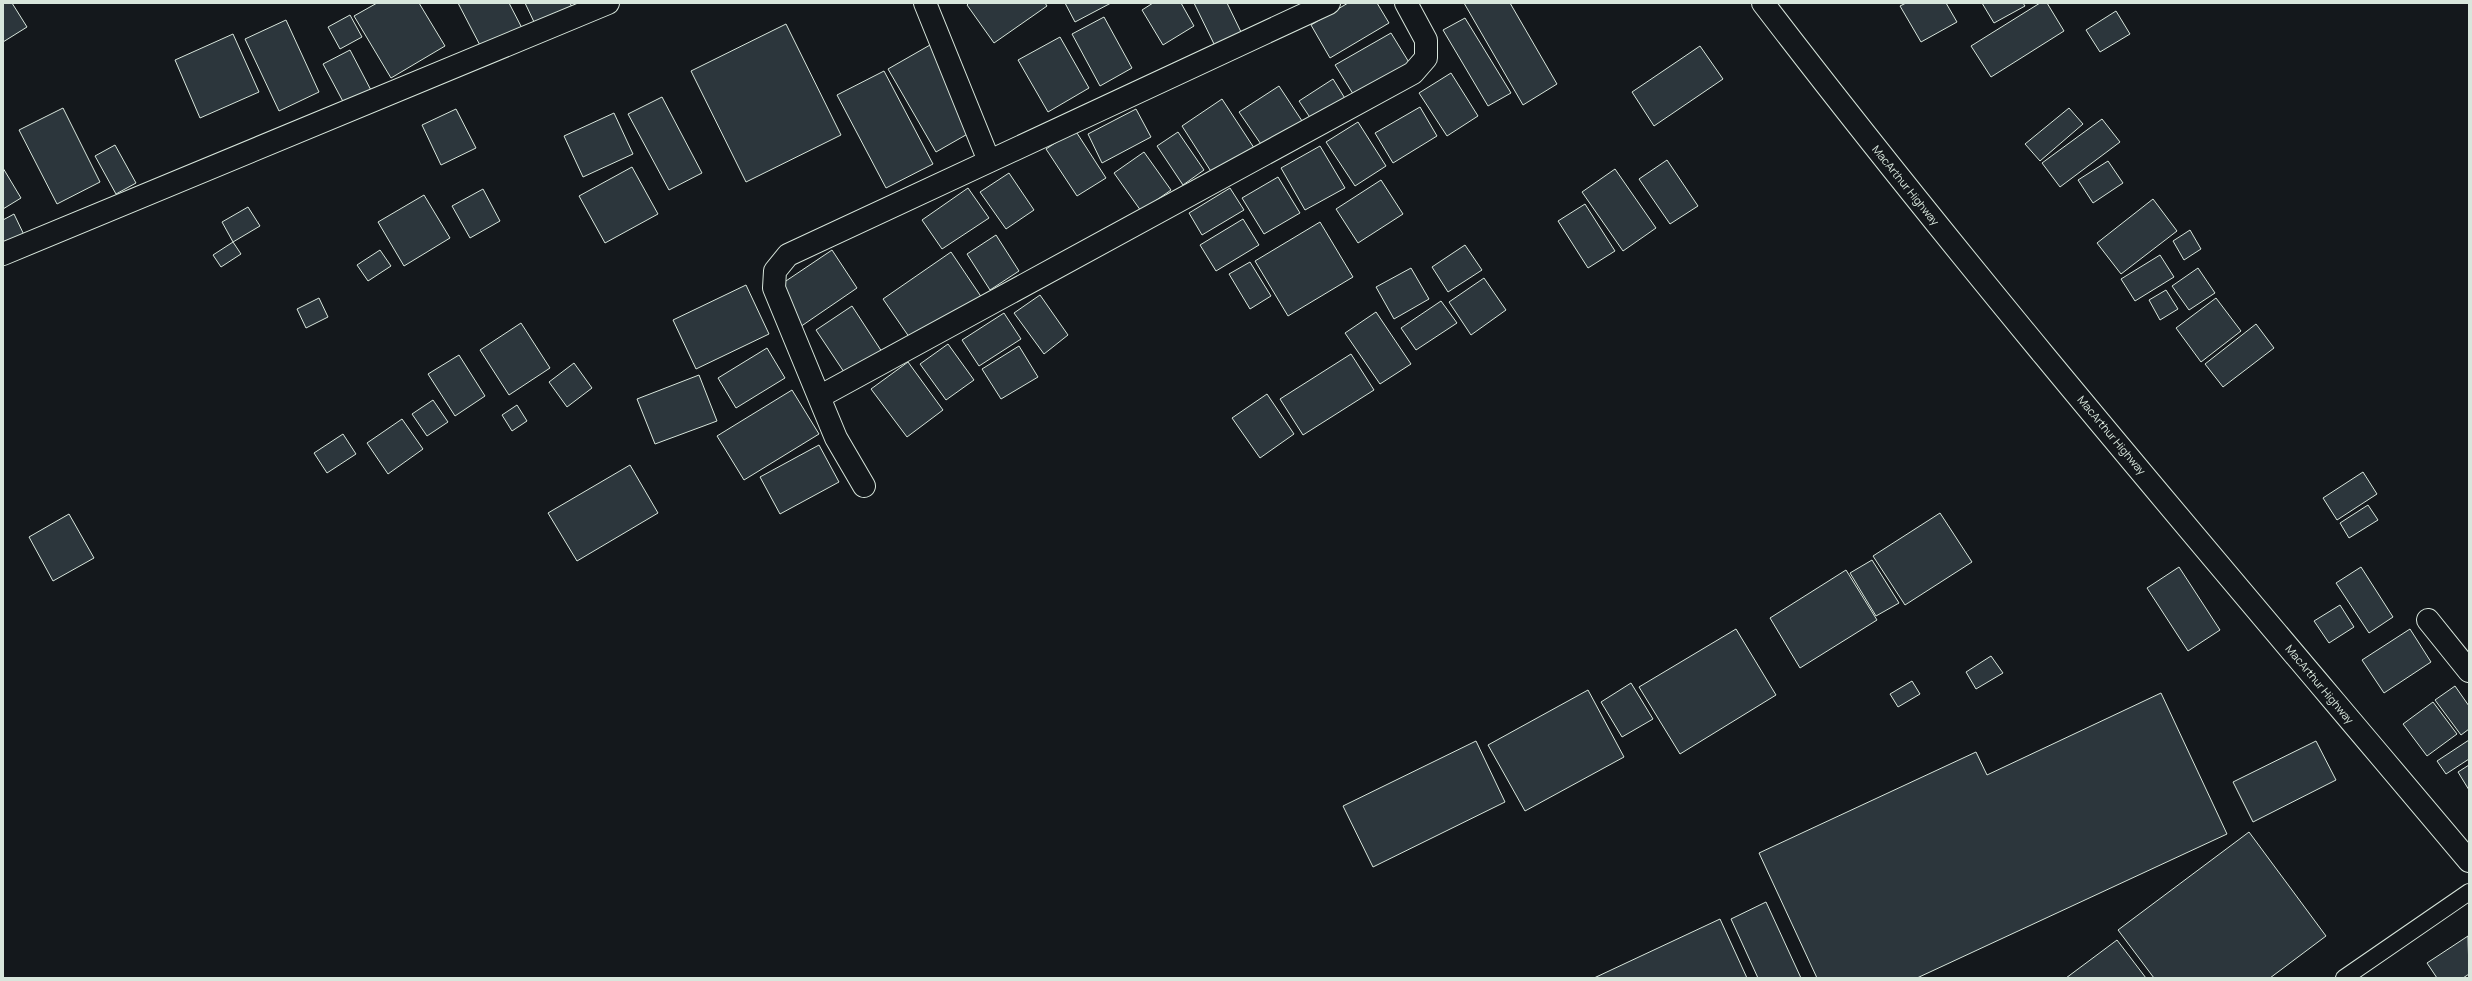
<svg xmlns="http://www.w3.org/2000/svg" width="2472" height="981" font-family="Manrope,sans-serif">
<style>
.building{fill:#2c363c;stroke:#d8e6dc}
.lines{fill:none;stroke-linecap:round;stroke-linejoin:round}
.service-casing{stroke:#d8e6dc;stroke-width:18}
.minor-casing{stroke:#d8e6dc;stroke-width:24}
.trunk-casing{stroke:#d8e6dc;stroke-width:24}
.service{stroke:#14181c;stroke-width:16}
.minor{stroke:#14181c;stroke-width:22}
.trunk{stroke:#14181c;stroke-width:22}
.labels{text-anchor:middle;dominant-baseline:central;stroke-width:3;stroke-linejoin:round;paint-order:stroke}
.street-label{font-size:11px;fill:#d8e6dc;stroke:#14181c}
</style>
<rect width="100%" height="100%" fill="#14181c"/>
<path class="building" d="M3 3H12L27 27 3 42Z
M377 3H419L445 46 391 78 354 16Z
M458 3H509L523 30 483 51Z
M525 3H570L572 7 535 24Z
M969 3H1045L1047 6 994 43 967 5Z
M1065 3H1111L1075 22Z
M1153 3H1181L1194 26 1163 45 1142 10Z
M1194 3H1227L1242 34 1216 48Z
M1348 3H1377L1389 23 1330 58 1311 25Z
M1464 3H1510L1557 84 1523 105Z
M1906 3H1946L1957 22 1921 42 1900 6Z
M1982 3H2023L2025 6 1994 23Z
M2040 3H2047L2064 31 1991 77 1971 46Z
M2116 11 2130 34 2100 52 2086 30Z
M350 15 362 37 340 49 328 27Z
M1104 17 1132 68 1100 86 1072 34Z
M1465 18 1511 93 1488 106 1443 30Z
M286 20 319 92 279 111 245 39Z
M786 24 841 135 746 182 691 71Z
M1391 33 1410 64 1355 97 1335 65Z
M233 34 259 92 200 118 175 60Z
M1060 37 1089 88 1048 112 1018 60Z
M930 45 978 128 936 152 888 69Z
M1700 46 1723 79 1654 126 1632 92Z
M350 50 373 94 347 109 323 64Z
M884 71 933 164 886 188 837 95Z
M1451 73 1478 116 1447 136 1419 93Z
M1333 79 1354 113 1321 134 1299 101Z
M1279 86 1306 127 1267 153 1239 112Z
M662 97 702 173 669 190 628 114Z
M1222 99 1260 157 1219 184 1182 126Z
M1420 107 1437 136 1393 163 1375 133Z
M63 108 100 182 57 204 19 130Z
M2069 108 2083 124 2040 161 2025 144Z
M456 109 476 148 441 165 422 125Z
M1136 109 1151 137 1102 163 1088 134Z
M614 113 633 154 583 177 564 136Z
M2102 119 2120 142 2060 187 2042 163Z
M1358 122 1386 166 1355 186 1326 142Z
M1075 130 1106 178 1077 196 1046 149Z
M1178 132 1204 170 1183 185 1157 146Z
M115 145 136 183 116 194 95 156Z
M1320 146 1345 188 1305 210 1281 168Z
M1144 152 1171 190 1141 211 1114 173Z
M1667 160 1698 206 1670 224 1639 179Z
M2108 161 2123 183 2093 203 2078 180Z
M632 167 658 214 605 243 579 196Z
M3 168 21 198 3 209Z
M1615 169 1656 228 1623 251 1582 192Z
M1009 173 1034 210 1006 229 980 192Z
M1278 177 1300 213 1264 234 1242 198Z
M1381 180 1403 214 1358 243 1336 209Z
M968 188 989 218 942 249 922 220Z
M1230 188 1244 210 1202 235 1189 213Z
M483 189 500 221 470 238 452 206Z
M424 195 450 238 404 266 378 222Z
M2153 199 2177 231 2121 274 2097 243Z
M1585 204 1615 251 1588 268 1558 221Z
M248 207 260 226 233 242 222 222Z
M14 214 26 239 3 246V220Z
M1243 219 1259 245 1216 271 1200 245Z
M1320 222 1353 277 1288 316 1255 261Z
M2190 230 2201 249 2184 260 2173 241Z
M996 235 1019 271 990 290 967 254Z
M233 242 241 254 221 267 213 255Z
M1465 245 1482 270 1448 292 1432 267Z
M380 250 391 266 368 281 357 265Z
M832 250 857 288 800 327 774 289Z
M951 252 984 301 916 347 883 299Z
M2160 255 2174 277 2135 301 2121 279Z
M1250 262 1271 296 1250 309 1229 274Z
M1411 268 1429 299 1394 319 1376 287Z
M2198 268 2215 293 2189 310 2172 286Z
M1484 278 1506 310 1471 335 1449 302Z
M746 285 769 334 696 369 673 320Z
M2166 290 2178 309 2160 320 2149 300Z
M1040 295 1068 335 1044 354 1014 313Z
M319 298 328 317 306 328 297 309Z
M2216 298 2241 331 2201 362 2176 328Z
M1441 301 1457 323 1416 350 1401 328Z
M852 306 884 355 848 378 816 330Z
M1376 312 1411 364 1380 384 1345 333Z
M1004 313 1021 339 979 366 962 340Z
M521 323 550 368 509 395 480 350Z
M2256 324 2274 348 2223 387 2205 364Z
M948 344 974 380 946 400 920 364Z
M1019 346 1038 377 1001 399 982 369Z
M767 348 785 378 736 408 718 378Z
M1351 354 1374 390 1303 435 1280 399Z
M459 355 485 396 455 416 428 374Z
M908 362 943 410 907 437 871 389Z
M574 363 592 388 567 407 549 382Z
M699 375 717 421 655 444 637 399Z
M792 390 819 434 744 480 717 436Z
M1267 394 1294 434 1260 458 1232 418Z
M433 400 448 422 427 436 412 414Z
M517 405 527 421 512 431 502 415Z
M402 419 423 449 388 474 367 443Z
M343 434 356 454 327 473 314 453Z
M819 445 839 482 780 514 760 477Z
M630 465 658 513 577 561 548 513Z
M2363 472 2377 494 2337 520 2323 498Z
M2368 505 2378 520 2349 538 2340 523Z
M1940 513 1972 562 1905 605 1873 556Z
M69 514 94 558 53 581 29 537Z
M1872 560 1899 603 1876 616 1850 573Z
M2179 567 2220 630 2188 651 2147 588Z
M2361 567 2393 617 2369 633 2336 583Z
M1846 570 1877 620 1800 668 1770 618Z
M2340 605 2354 627 2329 643 2314 621Z
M1736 629 1776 695 1680 754 1639 687Z
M2410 629 2431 662 2384 693 2362 660Z
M1991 656 2003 673 1976 689 1966 672Z
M1912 681 1920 694 1898 707 1890 694Z
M1631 683 1653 719 1622 737 1601 702Z
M2455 686 2469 706V729L2461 735 2435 700Z
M1588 690 1624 757 1525 811 1488 745Z
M2161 693 2227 834 1917 978H1817L1759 853 1976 752 1987 775Z
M2433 702 2457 734 2427 756 2403 724Z
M2469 740V759L2446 774 2437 761Z
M1476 741 1505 802 1373 867 1343 806Z
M2316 741 2336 780 2253 822 2233 782Z
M2469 765V790L2458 772Z
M2249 832 2326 936 2270 978H2154L2118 930Z
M1766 902 1801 978H1758L1731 919Z
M1720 919 1747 978H1594Z
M2468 936 2469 974 2463 978H2437L2427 963Z
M2117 940 2146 978H2066Z"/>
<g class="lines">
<g class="service-casing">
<path id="service" d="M2344 978 2469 892"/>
</g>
<g class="minor-casing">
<path id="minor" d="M925 3 989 161
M1329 3 788 255 775 271 774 288 819 397 1413 73 1426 58V40L1406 3
M3 254 608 3
M819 397 836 438 864 486
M2428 620 2469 671"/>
</g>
<g class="trunk-casing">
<path id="trunk" d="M1763 3C1988 297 2231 578 2469 861"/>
</g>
<use href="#service" class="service"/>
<use href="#minor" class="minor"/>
<use href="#trunk" class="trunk"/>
</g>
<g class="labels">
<g class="street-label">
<text transform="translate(1906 185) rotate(51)">MacArthur Highway</text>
<text transform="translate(2112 435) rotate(50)">MacArthur Highway</text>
<text transform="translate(2320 684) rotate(50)">MacArthur Highway</text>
</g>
</g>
<rect width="2472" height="981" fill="none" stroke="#d8e6dc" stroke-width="8"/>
</svg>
